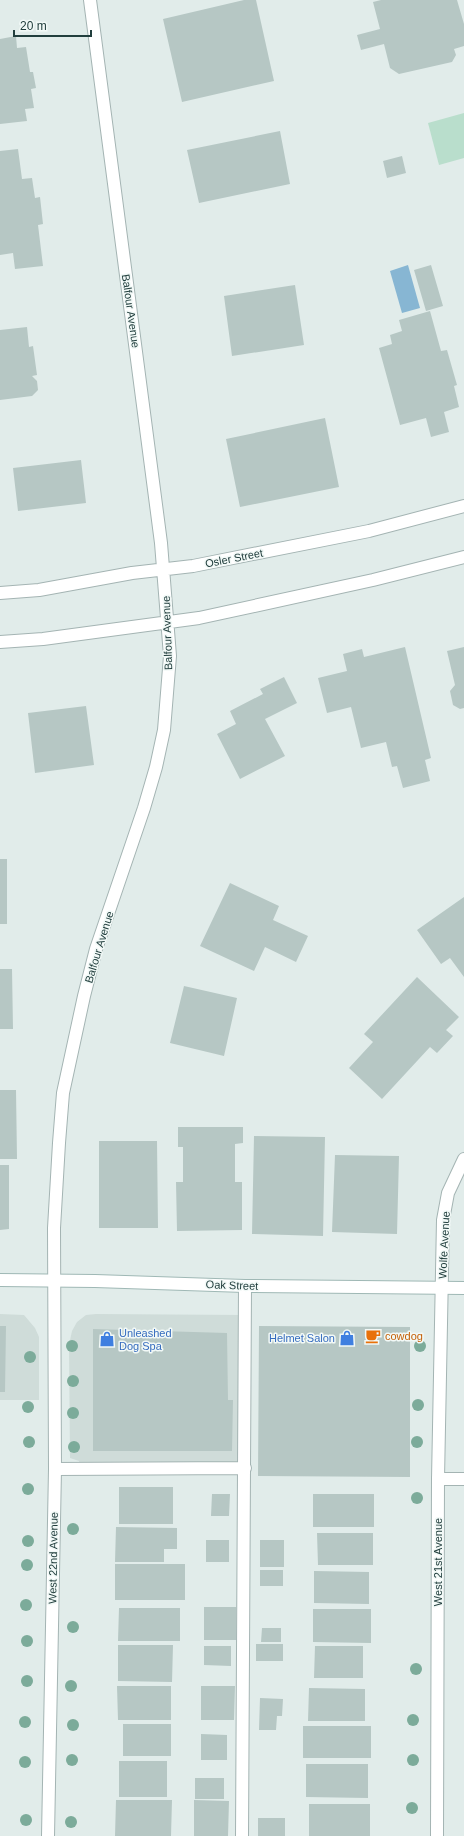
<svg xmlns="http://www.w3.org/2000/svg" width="464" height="1836" font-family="Helvetica,sans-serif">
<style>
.built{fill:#cfdcd9}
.green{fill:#b9decc}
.water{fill:#87b6d3}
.building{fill:#b6c7c4}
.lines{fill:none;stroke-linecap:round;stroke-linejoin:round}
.service-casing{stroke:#a4b4b3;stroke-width:14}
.minor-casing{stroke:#a4b4b3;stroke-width:14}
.secondary-casing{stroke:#9fb8b5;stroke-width:14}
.service{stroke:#fff;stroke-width:12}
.minor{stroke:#fff;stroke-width:12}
.secondary{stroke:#fff;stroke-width:12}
.tree{fill:#7cab9a}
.labels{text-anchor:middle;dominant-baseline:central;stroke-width:3;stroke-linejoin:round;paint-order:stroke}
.street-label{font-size:11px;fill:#213e3d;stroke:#f2f9f7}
.shop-label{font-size:11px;fill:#366cbe;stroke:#f2f9f7;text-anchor:start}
.food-label{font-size:11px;fill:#c56008;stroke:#f2f9f7;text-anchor:start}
</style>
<rect width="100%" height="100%" fill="#e1ecea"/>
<path class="built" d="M0 1314 24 1315 35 1328 39 1337V1400H0Z
M96 1314 245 1315V1468L80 1469 79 1461 70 1458 69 1345 72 1331 77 1322 86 1315Z"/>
<path class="green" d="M464 113V158L439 165 428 123Z"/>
<path class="water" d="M408 265 420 308 402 313 390 271Z"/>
<path class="building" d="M244 0H256L274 81 182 102 163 19Z
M381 0H457L464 24V46L454 49 456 55 452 62 399 74 390 68 384 44 361 50 357 35 380 29 373 2Z
M16 36 17 48 26 47 30 72H33L36 88 31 89 34 108 25 109 27 121 0 124V39Z
M280 131 290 184 199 203 187 150Z
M18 149 22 179 32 178 35 198 40 197 43 224 38 225 43 266 15 269 13 253 0 255V151Z
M402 156 406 173 387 178 383 161Z
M431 265 443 306 426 311 414 270Z
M295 285 304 345 232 356 224 296Z
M430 311 441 351 447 350 457 385 454 386 459 407 444 412 449 432 431 437 426 418 400 425 379 348 392 344 390 335 402 331 399 320Z
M27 327 29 347 33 346 37 375 32 376 37 381 38 390 32 396 0 400V330Z
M325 418 339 487 240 507 226 439Z
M81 460 86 503 18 511 13 468Z
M405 647 431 758 425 760 430 781 403 788 397 766 392 767 386 742 361 748 351 707 327 713 318 678 347 671 343 654 362 649 364 657Z
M464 647V708L460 709 453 705 450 691 455 685 447 651Z
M284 677 297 703 265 719 285 756 240 779 217 734 236 724 230 711 263 694 260 689Z
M86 706 94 765 35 773 28 713Z
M0 859H7V924H0Z
M230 883 279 906 273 920 308 936 296 962 265 947 254 971 200 946Z
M464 897V977L450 958 441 964 417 930Z
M0 969H12L13 1029H0Z
M417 977 459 1017 446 1030 453 1036 437 1053 430 1047 382 1099 349 1068 373 1042 364 1034Z
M184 986 237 998 224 1056 170 1043Z
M0 1090H16L17 1159H0Z
M178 1127H243V1143L235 1144V1182H242V1230L177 1231 176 1182H183V1147H178Z
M254 1136 325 1137 323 1236 252 1234Z
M99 1141H157L158 1228H99Z
M335 1155 399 1156 397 1234 332 1232Z
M0 1165H9V1229L0 1230Z
M0 1326H6L5 1392H0Z
M259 1326 410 1327V1477L258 1476Z
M93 1329 227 1333 228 1400H233L232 1451H93Z
M119 1487H173V1524H119Z
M212 1494H230L229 1516H211Z
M313 1494H374V1527H313Z
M116 1527 177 1528V1549H164V1562H115Z
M317 1533H373V1565H318Z
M206 1540H229V1562H206Z
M260 1540H284V1567H260Z
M115 1564H185V1600H115Z
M260 1570H283V1586H260Z
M314 1571 369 1572V1604L314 1603Z
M204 1607H236V1640H204Z
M119 1608H180V1641H118Z
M313 1609H371V1643L313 1642Z
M262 1628H281V1642H261Z
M256 1644H283V1661H256Z
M118 1645H173L172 1682 118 1681Z
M204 1646H231V1666L204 1665Z
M315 1646H363V1678H314Z
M117 1686H171V1720H118Z
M201 1686H235L234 1720H201Z
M309 1688 365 1689V1721H308Z
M260 1698 283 1699 282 1716H277L276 1730H259Z
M123 1724H171V1756H123Z
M303 1726H371V1758H303Z
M201 1734 227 1735V1760H201Z
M119 1761H167V1797H119Z
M306 1764H368V1798L306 1797Z
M195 1778H224V1799H195Z
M116 1800H172L171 1836H115Z
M194 1800 229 1801 228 1836H194Z
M309 1804H370V1836H309Z
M258 1818H285V1836H258Z"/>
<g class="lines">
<g class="service-casing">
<path id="service" d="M55 1469 245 1468
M438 1479H464
M242 1836 245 1286"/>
</g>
<g class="minor-casing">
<path id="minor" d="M0 593 39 590 132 573 193 566 369 531 464 506
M0 642 43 639 199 618 373 580 464 557
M48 1836 55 1469 54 1228 59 1143 63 1093 84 996 96 949 144 808 156 767 164 730 170 656 161 543 90 0
M437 1836 438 1479 443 1220 448 1193 464 1159"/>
</g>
<g class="secondary-casing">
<path id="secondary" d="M0 1280 95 1281 245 1286 464 1288"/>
</g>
<use href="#service" class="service"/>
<use href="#minor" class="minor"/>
<use href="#secondary" class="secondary"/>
</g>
<g class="tree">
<circle cx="72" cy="1346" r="6"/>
<circle cx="420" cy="1346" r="6"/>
<circle cx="30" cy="1357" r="6"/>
<circle cx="73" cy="1381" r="6"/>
<circle cx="418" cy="1405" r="6"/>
<circle cx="28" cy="1407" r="6"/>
<circle cx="73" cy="1413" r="6"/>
<circle cx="29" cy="1442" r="6"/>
<circle cx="417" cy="1442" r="6"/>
<circle cx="74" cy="1447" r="6"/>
<circle cx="28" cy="1489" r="6"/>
<circle cx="417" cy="1498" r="6"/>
<circle cx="73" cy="1529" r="6"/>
<circle cx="28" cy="1541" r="6"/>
<circle cx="27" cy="1565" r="6"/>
<circle cx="26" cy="1605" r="6"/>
<circle cx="73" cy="1627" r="6"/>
<circle cx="27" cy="1641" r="6"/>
<circle cx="416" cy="1669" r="6"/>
<circle cx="27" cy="1681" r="6"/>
<circle cx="71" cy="1686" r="6"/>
<circle cx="413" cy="1720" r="6"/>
<circle cx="25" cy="1722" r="6"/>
<circle cx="73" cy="1725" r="6"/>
<circle cx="72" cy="1760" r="6"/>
<circle cx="413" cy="1760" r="6"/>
<circle cx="25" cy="1762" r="6"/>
<circle cx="412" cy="1808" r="6"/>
<circle cx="26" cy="1820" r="6"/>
<circle cx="71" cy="1822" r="6"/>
</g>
<defs>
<g id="cafe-bare" transform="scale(1.2)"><path d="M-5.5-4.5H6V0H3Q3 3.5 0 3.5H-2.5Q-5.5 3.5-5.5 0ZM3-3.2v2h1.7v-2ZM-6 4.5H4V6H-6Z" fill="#e8710a" stroke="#f2f9f7" stroke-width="2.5" paint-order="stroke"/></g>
<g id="shop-bare" transform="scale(1.2)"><path d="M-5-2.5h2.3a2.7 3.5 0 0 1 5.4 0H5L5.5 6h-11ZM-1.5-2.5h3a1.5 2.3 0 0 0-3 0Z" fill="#3f7fe0" stroke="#f2f9f7" stroke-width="2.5" paint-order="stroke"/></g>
</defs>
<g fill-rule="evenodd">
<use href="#cafe-bare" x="373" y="1336"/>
<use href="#shop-bare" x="347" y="1338"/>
<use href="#shop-bare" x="107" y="1339"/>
</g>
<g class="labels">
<g class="street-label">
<text transform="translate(131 311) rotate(82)">Balfour Avenue</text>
<text transform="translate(234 558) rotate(-11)">Osler Street</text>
<text transform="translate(167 633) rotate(-92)">Balfour Avenue</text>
<text transform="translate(99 947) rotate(-73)">Balfour Avenue</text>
<text transform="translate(444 1245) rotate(-87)">Wolfe Avenue</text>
<text transform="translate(232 1285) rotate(2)">Oak Street</text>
<text transform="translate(53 1558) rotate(-89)">West 22nd Avenue</text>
<text transform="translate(438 1562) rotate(-90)">West 21st Avenue</text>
</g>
<g class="shop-label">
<text x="119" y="1333">Unleashed<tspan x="119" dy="13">Dog Spa</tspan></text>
<text x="335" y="1338" text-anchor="end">Helmet Salon</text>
</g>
<g class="food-label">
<text x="385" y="1336">cowdog</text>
</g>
</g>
<path d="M14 30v6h77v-6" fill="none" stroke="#213e3d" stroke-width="2"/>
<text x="20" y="30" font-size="12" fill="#213e3d" stroke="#f2f9f7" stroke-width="3" paint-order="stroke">20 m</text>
</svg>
